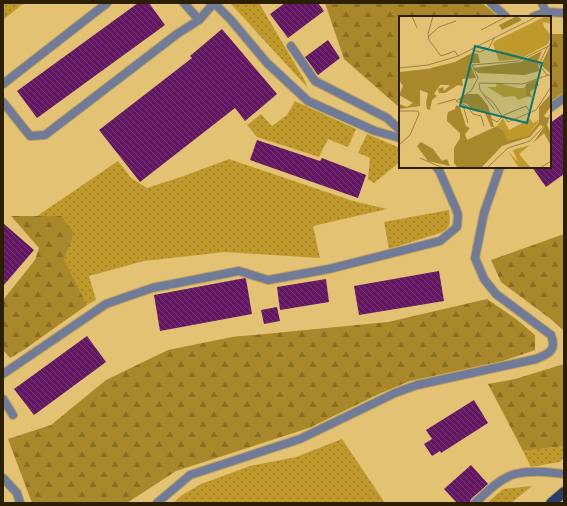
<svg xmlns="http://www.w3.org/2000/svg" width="567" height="506" font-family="Montserrat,sans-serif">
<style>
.grass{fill:url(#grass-dots)}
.forest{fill:url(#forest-firs)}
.building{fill:url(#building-back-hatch)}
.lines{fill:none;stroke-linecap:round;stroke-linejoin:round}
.lane-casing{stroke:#bea15d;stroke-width:10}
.primary-casing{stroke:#bea15d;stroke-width:12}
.lane{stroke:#6f7b98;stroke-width:8}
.primary{stroke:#2b3c6e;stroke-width:10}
.inset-road{fill:none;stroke:#9a8146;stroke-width:1}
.view{fill:#0f766e;fill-opacity:0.15;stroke:#0f766e;stroke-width:2}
.inset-edge{fill:none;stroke:#2c1f00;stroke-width:2}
</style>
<defs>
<pattern id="grass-dots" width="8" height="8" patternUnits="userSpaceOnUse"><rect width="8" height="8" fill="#c0992c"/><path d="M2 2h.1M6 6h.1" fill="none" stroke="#9c7c23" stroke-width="1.8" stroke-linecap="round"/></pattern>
<pattern id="forest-firs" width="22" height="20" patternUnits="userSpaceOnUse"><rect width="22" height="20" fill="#a9872b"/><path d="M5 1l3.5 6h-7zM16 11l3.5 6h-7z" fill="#8a6e22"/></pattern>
<pattern id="building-back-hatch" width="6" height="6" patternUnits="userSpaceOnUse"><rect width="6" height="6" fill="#631763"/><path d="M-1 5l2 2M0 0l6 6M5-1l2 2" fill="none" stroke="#763873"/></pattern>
</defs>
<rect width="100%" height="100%" fill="#e3c274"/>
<path class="grass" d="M3 3H24L3 20Z
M230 3H259L305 81 307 87Z
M295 101 356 129 348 147 328 139 319 157 257 137 247 125 261 114 272 126 287 115Z
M367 134 400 148V162L374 183 368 179 370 158 358 153Z
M229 159 353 201 387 209 313 226 320 258 225 252 144 261 89 276 96 300 87 305 64 259 61 216H37L118 161 131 178 147 188 184 176Z
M449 210C450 223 452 227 440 233L389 249 384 222Z
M342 439 385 503H173L182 495 201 484 250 466 296 457Z
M564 446V457L560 462 531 467 523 451Z
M532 486 511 503H487L503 489Z"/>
<path class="forest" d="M325 3H482L499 17H400V108L344 59Z
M550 34H564V93L550 102Z
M11 216H61L74 233 64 259 87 305 25 349 10 358 3 350V300L35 260 39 248Z
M564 234V331L552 320 501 282 491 260Z
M487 299 516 319 535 335V350L503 361 410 381 379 394 309 428 176 471 127 503H32L8 439 51 425 106 380 168 350 232 337 388 322Z
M564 364V446L523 451 488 384 515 379Z"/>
<path class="building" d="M138 3H149L165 25 37 118 17 91Z
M285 3H318L324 11 288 38 270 14Z
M222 29 277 94 245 121 235 108 140 182 99 130 192 58 190 56Z
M328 40 340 58 318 75 305 57Z
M564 113V174L546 187 532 167H550V123Z
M257 140 320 161 322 158 366 175 358 198 250 160Z
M3 223 34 250 3 286Z
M439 271 444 301 359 315 354 286Z
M245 278 246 279 252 314 160 331 154 295Z
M326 279 329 302 280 310 277 287Z
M277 307 280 321 264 324 261 310Z
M87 336 106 362 34 415 14 389Z
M474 400 488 423 441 453 440 451 432 456 424 444 432 439 426 430Z
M471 465 488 484 471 499 470 503H457L444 489Z"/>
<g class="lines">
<g class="lane-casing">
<path id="lane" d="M184 3 199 20 214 3
M214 3 231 20 267 63 308 101 375 131 400 138
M491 3 506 17
M542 3 546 12
M533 17 546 12 564 13
M291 46 315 81 387 118 400 130
M3 84 107 3
M3 102 30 136 45 135 177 34 199 20
M550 108 564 98
M3 374 106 304 152 288 239 271 268 280 329 269 440 241 457 227 458 215 456 209 439 170 436 167
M3 399 13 415
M3 478 17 493 20 503
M157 503 190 475 300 439 395 393 417 385 536 359C549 354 557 350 551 335L496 294 484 279 475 258 484 213 500 167
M475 503C486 493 500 478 515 474 531 470 548 472 564 474"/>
</g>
<g class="primary-casing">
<path id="primary" d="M551 503 564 492"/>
</g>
<use href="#lane" class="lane"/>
<use href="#primary" class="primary"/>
</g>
<g transform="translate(399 16)">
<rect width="152" height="152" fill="#e3c274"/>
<path d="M147 0H152V8L144 6 145 11 152 19 149 28 121 43 100 45 94 28 96 25ZM98 67 119 72H125L127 68V80H130L119 84 116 80 105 81 88 71H97ZM104 102 110 114 131 103 134 107 141 103 129 120 108 126 102 113 98 110ZM131 129 120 138 132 152H120L109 135 119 146 114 134Z" fill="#c0992c"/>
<path d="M118 0 123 4 103 14 100 9ZM152 28V58L142 49ZM143 35 139 45 140 55 126 59 79 57 74 52 121 46ZM73 37 79 38 81 47H71L77 62 63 63 64 70 59 69 46 77H40L39 73 44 71 45 75 51 69H41L35 78 38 80 33 84 31 94 28 93 27 87 29 77 21 74V90L0 93V88L8 91 14 87 0 79 4 70 0 64V56L28 53 56 46ZM137 64 140 69 131 76 133 81 127 80V68ZM68 78H79L83 82 89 90 95 111H92L86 97 74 95 68 88 61 86 60 83ZM152 78V90L145 100 149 102 152 96 148 109 152 117V130L145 117 134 127 145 111 141 109 131 121 103 130 82 152H59L55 147V132L61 122V117L48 105V100L49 96 56 93 57 89 61 91 67 110 71 112 66 118 68 124 98 110 105 116 108 125 129 120 140 106V91ZM22 126 34 133 43 145 48 143 51 150 29 145 18 130Z" fill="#a9872b"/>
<path class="inset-road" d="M13 0 18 12M34 0 29 18 30 24 42 40 56 35 59 40M82 14 109 0M29 21 40 11 57 5M149 30 140 48 147 58 152 60M73 34 81 36 90 32 95 22M0 52 29 49 59 40 139 0M84 78 94 86 103 100M39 88 57 83M64 89 69 107M95 93 81 74 80 67 124 68 149 59M0 95H19L20 98 11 119 0 129M105 99 127 90 131 96M93 103 98 106 105 99 109 106 137 94 152 71M85 110 82 100 74 98 68 90 57 85 72 75 79 62 73 49 119 45 150 30 152 26M21 142 44 152M88 152 109 132 131 125 144 111M141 152 152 145"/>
<path class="view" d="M76 30 143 47 128 107 61 90Z"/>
<rect width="152" height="152" class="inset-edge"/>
</g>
<rect width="567" height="506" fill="none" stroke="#2c1f00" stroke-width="8"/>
</svg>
